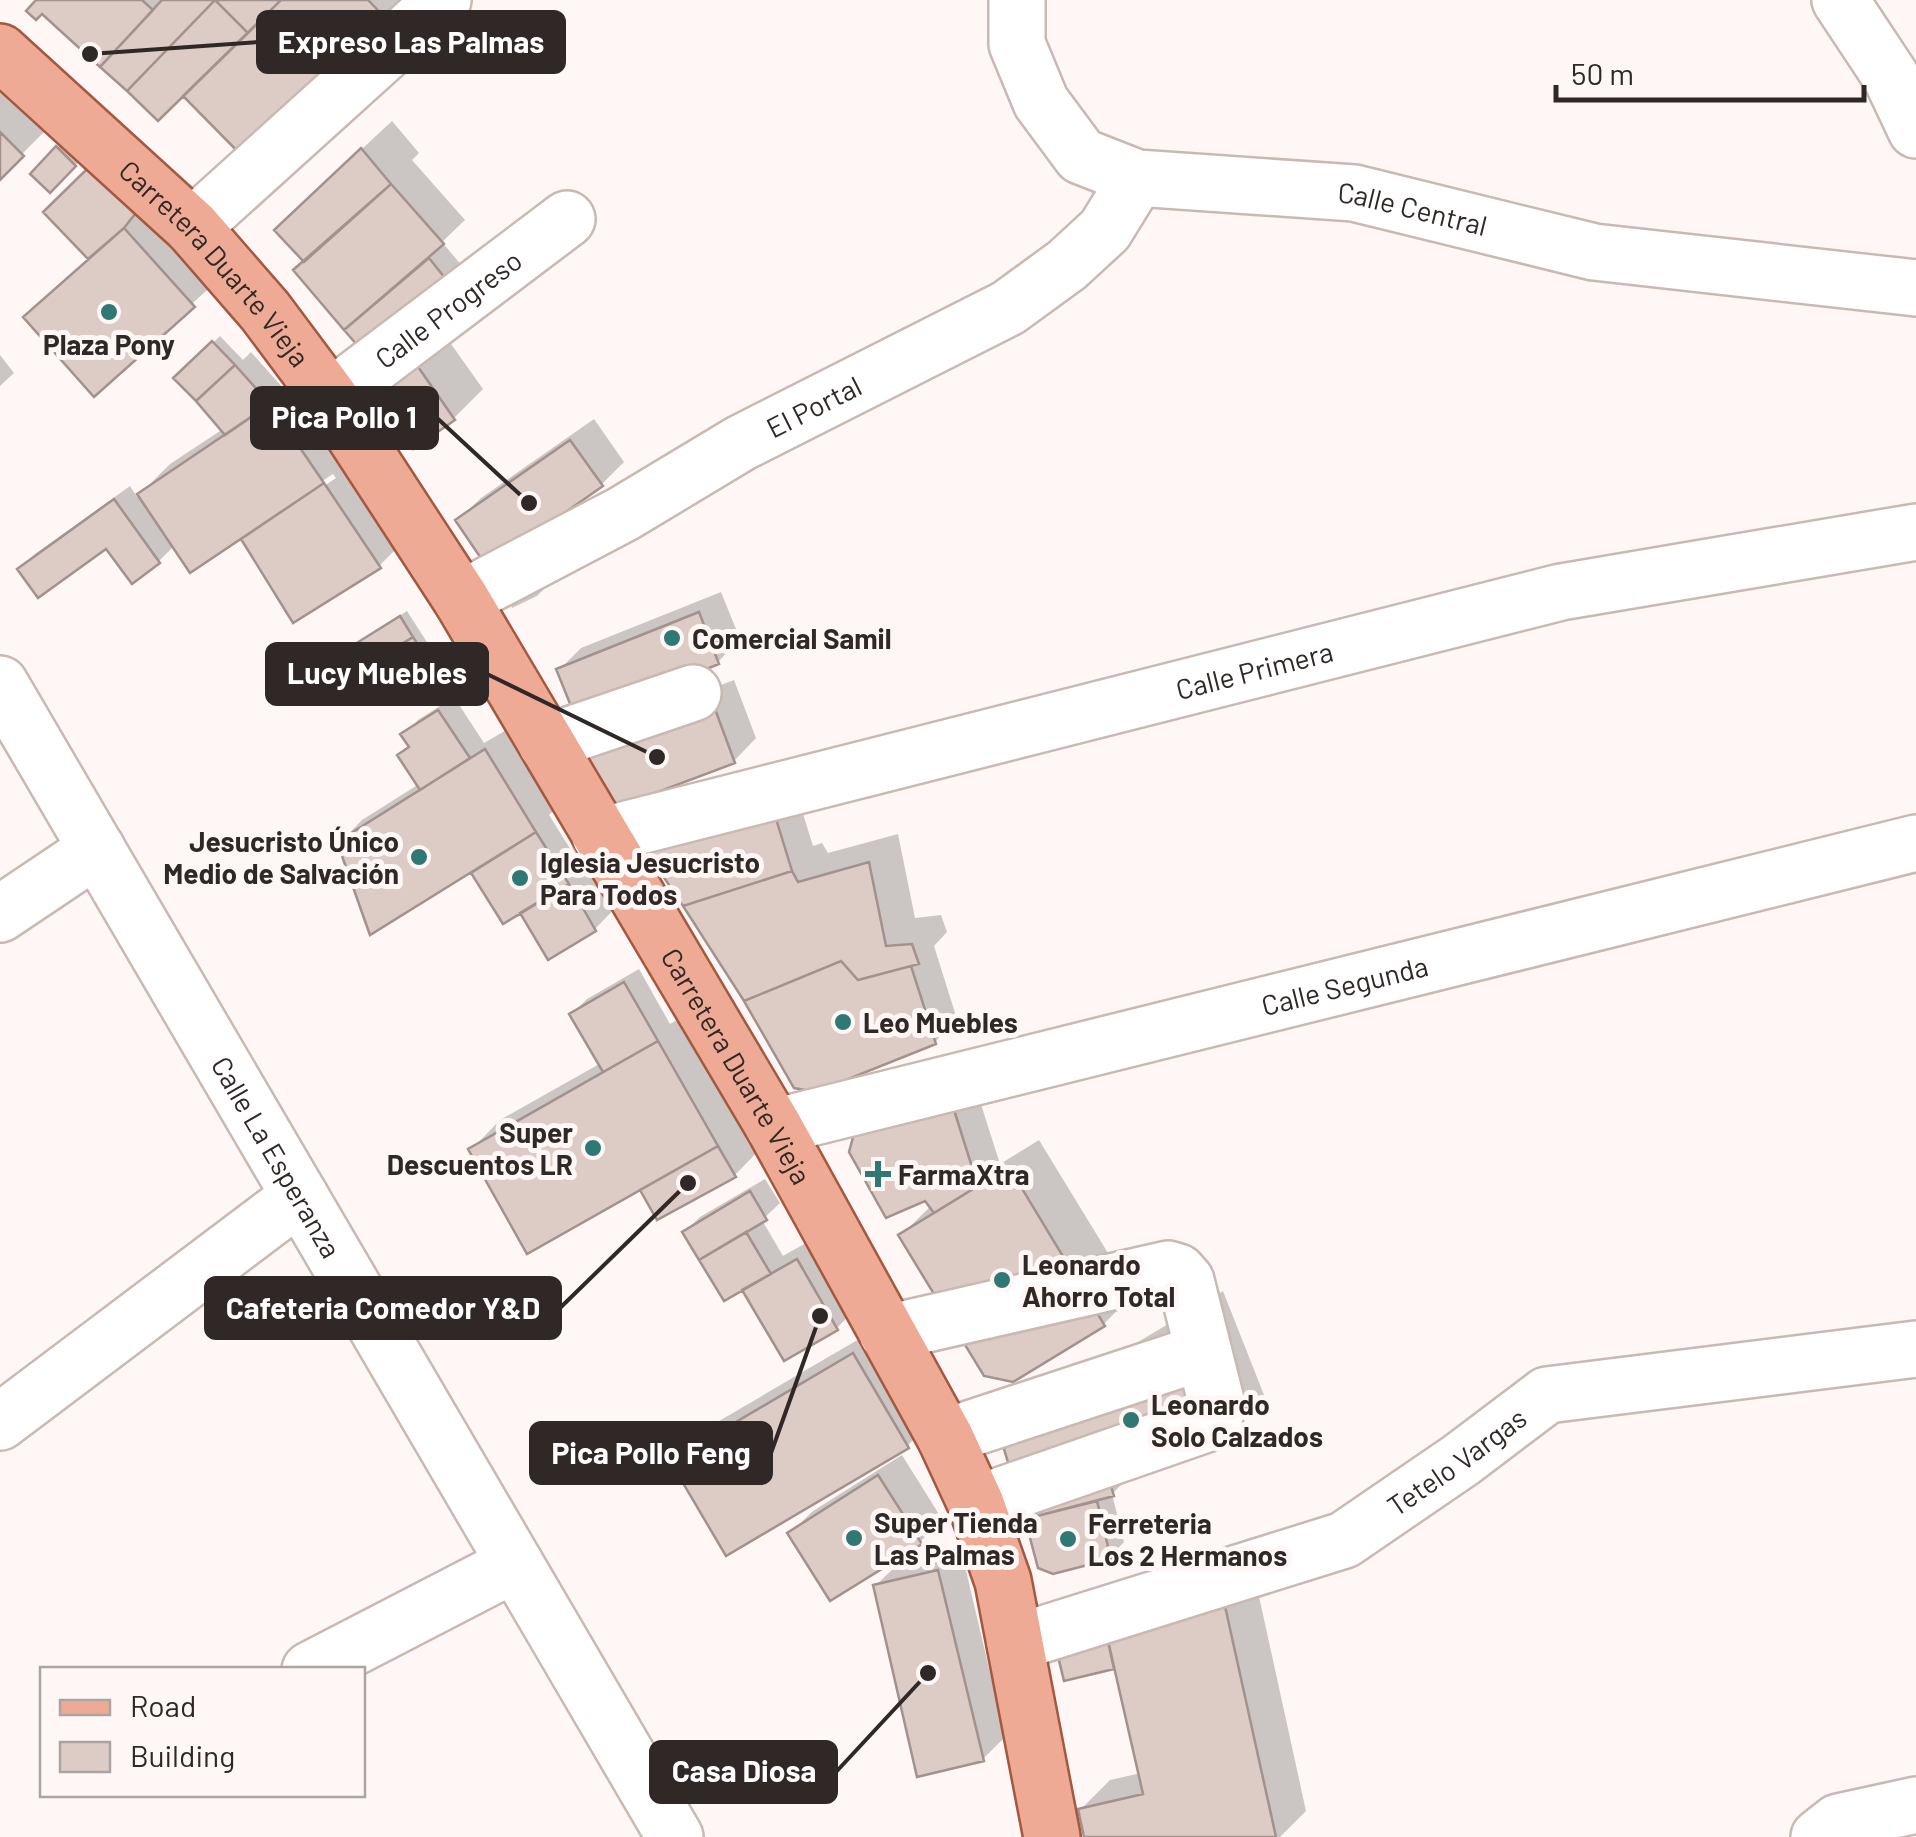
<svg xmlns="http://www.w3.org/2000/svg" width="1916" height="1837" font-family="Barlow,sans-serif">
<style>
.shadow{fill:#0003;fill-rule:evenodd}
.building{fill:#ddcbc6;stroke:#a2918c;stroke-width:2.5}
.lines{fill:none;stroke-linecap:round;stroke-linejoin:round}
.minor-casing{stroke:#cab9b3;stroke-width:60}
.major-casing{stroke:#a3583f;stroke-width:60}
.minor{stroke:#fff;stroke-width:55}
.major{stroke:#eeaa94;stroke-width:55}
.poi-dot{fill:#307873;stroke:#fef7f5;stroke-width:4}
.labels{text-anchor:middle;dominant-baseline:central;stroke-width:10;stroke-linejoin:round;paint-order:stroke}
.street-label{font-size:28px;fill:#2f2826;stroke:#fef7f5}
.poi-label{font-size:28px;font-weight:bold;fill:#2f2826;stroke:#fef7f5;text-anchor:start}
.leader{fill:none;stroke:#2f2826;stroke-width:4}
.callout-dot{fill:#2f2826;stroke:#fef7f5;stroke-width:4}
.callout{fill:#2f2826;stroke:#2f2826;stroke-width:4}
.callout-label{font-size:30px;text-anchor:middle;font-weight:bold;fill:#fff}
</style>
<rect width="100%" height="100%" fill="#fef7f5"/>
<path class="shadow" d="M39 0H412L389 22 183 93Z
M0 88 44 132 0 176Z
M87 119 80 161 50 190 58 148Z
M392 121 419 153 412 160 465 220 442 242 462 266 365 350 296 270 306 261 307 200Z
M120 139 216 282 94 393 91 258 46 212Z
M444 334 483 389 454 418 414 446 379 396Z
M220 336 243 360 251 352 283 388 301 376 421 524 379 566 294 619 241 536 175 545 159 561 107 546 20 569 35 554 130 486 137 497 170 464 223 429 177 378ZM333 474 336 478 288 510V504Z
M0 355 14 373 0 386Z
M594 419 624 462 602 484 488 563 458 520 481 498Z
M531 563 544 589 537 596 512 608 502 587Z
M721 592 740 639 718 662 559 670 581 648Z
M407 611 432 650 425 657 351 649 357 643Z
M734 680 756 738 734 761 602 730Z
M454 697 484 743 508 729 557 807 549 815 581 866 599 856 624 899 595 929 521 910 474 873 482 865 340 843 362 820 419 784 400 755 410 745 403 735 418 720Z
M791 775 813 846 822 843 828 853 898 834 915 918 941 915 947 932 934 946 957 1019 935 1042 746 999 685 905Z
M639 969 670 1024 688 1014 764 1145 735 1175 641 1186 471 1150 500 1120 601 1063 572 1014 587 999Z
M971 1073 1000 1164 1039 1140 1133 1294 1104 1324 1013 1380 901 1235 932 1205 926 1198 887 1215Z
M765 1179 780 1203 762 1220 783 1256 827 1231 866 1298 837 1328 743 1287 685 1232 700 1217Z
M1223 1291 1264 1395 1234 1425 1142 1464 1112 1494 1124 1542 1110 1557 1028 1518 1007 1450 1068 1384Z
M883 1325 937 1416 907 1446 673 1461 702 1431Z
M902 1455 942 1519 920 1542 790 1533 813 1511Z
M961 1549 1005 1737 983 1759 875 1586 898 1564Z
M1253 1569 1306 1811 1280 1837H1087L1080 1810 1110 1780 1141 1773 1116 1664 1113 1667 1056 1641Z"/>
<path class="building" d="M36 0H142L153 10 100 67 42 14 36 20 26 11Z
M162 0H215L127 91 100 67Z
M215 0 248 33 158 121 127 91Z
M215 0H281L248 33Z
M281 0H368L391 24 248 162 183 96Z
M0 132 24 156 0 180Z
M56 146 76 166 50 193 30 174Z
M361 148 391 184 304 262 274 230Z
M89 167 135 214 124 228 88 259 43 212Z
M391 184 444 244 344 330 293 270Z
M124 228 195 307 94 397 23 317Z
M429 258 449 283 365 354 344 330Z
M212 341 235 365 196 401 173 378Z
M414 361 455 420 413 449 376 397Z
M235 365 270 404 225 435 196 401Z
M270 404 324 483 190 573 137 494Z
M570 440 603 486 487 567 455 520Z
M324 483 381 568 293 623 241 539Z
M114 499 160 563 132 584 106 549 38 598 17 569Z
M699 612 719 664 591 715 571 706 556 669Z
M400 616 413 637 361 669 347 649Z
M413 637 427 659 375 692 361 669Z
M712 701 735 763 618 807 577 752Z
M438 710 470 758 420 790 397 755 409 747 400 734Z
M485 749 536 832 370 935 337 842Z
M769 796 792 871 683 906 647 852Z
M536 832 569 884 503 924 471 873Z
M869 862 886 946 912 944 919 964 858 980 841 961 744 1001 683 906 792 871 798 882Z
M569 884 596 931 548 960 520 913Z
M841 961 858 980 911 966 936 1044 816 1092 794 1088 744 1001Z
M624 982 658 1041 603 1072 569 1014Z
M658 1041 718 1146 527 1254 468 1149Z
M949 1094 978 1186 934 1213 925 1201 886 1218 849 1152 855 1130Z
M718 1146 736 1177 657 1220 640 1190Z
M1009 1167 1105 1326 1013 1382 984 1376 898 1235Z
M750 1191 767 1220 699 1260 682 1232Z
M746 1232 771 1274 724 1301 699 1260Z
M797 1259 838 1330 784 1361 742 1290Z
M1193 1319 1235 1427 1108 1476 1114 1496 1025 1519 1004 1449 1035 1413Z
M853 1353 909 1448 726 1556 670 1461Z
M878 1475 922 1544 830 1601 787 1533Z
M1097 1501 1111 1559 1053 1574 1038 1568 1025 1519Z
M938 1570 984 1761 917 1777 873 1585Z
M1223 1597 1276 1837H1084L1078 1809 1143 1794 1104 1623Z
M1104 1623 1114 1669 1064 1681 1054 1640Z"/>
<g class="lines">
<g class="minor-casing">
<g id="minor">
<path id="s1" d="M1017 0V44L1041 102 1081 156 1137 178 1354 193 1594 252 1916 288"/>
<path d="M1840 0 1891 77 1916 130"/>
<path d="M192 227 443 0"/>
<path id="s2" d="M330 398 567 219"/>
<path id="s3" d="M461 599 623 514 741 443 1008 308 1067 265 1105 230 1137 178"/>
<path id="s4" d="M0 684 675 1837"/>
<path d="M546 743 693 693"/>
<path id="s5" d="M600 836 1561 592 1916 532"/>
<path d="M0 914 97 849"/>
<path id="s6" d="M774 1127 1916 843"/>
<path d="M887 1333 1168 1269 1178 1272 1186 1281 1217 1405 1215 1416 1206 1424 976 1504"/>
<path d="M0 1422 300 1196"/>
<path d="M945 1437 1203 1352"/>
<path id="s7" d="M1015 1643 1344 1540 1461 1460 1547 1395 1916 1349"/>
<path d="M310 1670 515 1564"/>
<path d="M1819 1837 1838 1822 1916 1805"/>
</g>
</g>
<g class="major-casing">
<g id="major">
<path id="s8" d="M0 52 192 227 265 311 330 398 461 599 774 1127 945 1437 976 1504 1003 1581 1052 1837"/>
</g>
</g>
<use href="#minor" class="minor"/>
<use href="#major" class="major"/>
</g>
<g class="poi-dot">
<circle cx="109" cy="312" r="10"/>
<circle cx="672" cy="638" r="10"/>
<circle cx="419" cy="857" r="10"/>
<circle cx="520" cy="878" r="10"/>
<circle cx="843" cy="1022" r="10"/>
<circle cx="593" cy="1148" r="10"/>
<path d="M873 1159h10v10h10v10h-10v10h-10v-10h-10v-10h10z"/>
<circle cx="1002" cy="1280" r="10"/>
<circle cx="1131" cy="1420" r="10"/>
<circle cx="854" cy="1538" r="10"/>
<circle cx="1068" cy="1539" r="10"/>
</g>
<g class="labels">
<g class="street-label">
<text stroke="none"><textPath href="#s1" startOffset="512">Calle Central</textPath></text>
<text stroke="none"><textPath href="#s8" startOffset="302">Carretera Duarte Vieja</textPath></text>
<text stroke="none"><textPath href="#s2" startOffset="148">Calle Progreso</textPath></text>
<text stroke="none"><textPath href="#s3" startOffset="402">El Portal</textPath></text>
<text stroke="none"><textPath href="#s5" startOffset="675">Calle Primera</textPath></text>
<text stroke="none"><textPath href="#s6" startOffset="588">Calle Segunda</textPath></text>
<text stroke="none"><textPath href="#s8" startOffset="1262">Carretera Duarte Vieja</textPath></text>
<text stroke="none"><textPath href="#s4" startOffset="548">Calle La Esperanza</textPath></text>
<text stroke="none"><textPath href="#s7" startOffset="482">Tetelo Vargas</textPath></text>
</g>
<g class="poi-label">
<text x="109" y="344" text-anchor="middle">Plaza Pony</text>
<text x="692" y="638">Comercial Samil</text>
<text x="399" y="841" text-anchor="end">Jesucristo Único<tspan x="399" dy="32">Medio de Salvación</tspan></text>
<text x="540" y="862">Iglesia Jesucristo<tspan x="540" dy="32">Para Todos</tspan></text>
<text x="863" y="1022">Leo Muebles</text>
<text x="573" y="1132" text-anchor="end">Super<tspan x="573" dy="32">Descuentos LR</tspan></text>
<text x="898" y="1174">FarmaXtra</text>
<text x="1022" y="1264">Leonardo<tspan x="1022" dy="32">Ahorro Total</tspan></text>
<text x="1151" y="1404">Leonardo<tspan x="1151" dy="32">Solo Calzados</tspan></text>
<text x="874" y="1522">Super Tienda<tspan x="874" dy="32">Las Palmas</tspan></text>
<text x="1088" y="1523">Ferreteria<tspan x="1088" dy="32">Los 2 Hermanos</tspan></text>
</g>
</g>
<path class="leader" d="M90 54L258 42M529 503L437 418M657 757L487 674M688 1183L560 1308M820 1316L771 1453M928 1673L836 1772"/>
<g class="callout-dot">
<circle cx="90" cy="54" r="10"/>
<circle cx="529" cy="503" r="10"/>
<circle cx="657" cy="757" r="10"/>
<circle cx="688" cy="1183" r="10"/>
<circle cx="820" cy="1316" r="10"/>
<circle cx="928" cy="1673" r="10"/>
</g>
<g class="callout">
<rect x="258" y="12" width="306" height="60" rx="10"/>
<rect x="252" y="388" width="185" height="60" rx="10"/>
<rect x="267" y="644" width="220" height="60" rx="10"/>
<rect x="206" y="1278" width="354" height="60" rx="10"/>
<rect x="531" y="1423" width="240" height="60" rx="10"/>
<rect x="651" y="1742" width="185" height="60" rx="10"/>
</g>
<g class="callout-label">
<text x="411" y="53">Expreso Las Palmas</text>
<text x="344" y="428">Pica Pollo 1</text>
<text x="377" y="684">Lucy Muebles</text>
<text x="383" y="1319">Cafeteria Comedor Y&amp;D</text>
<text x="651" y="1464">Pica Pollo Feng</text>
<text x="744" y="1782">Casa Diosa</text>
</g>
<rect x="40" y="1667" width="325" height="130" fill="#fef7f5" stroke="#aba4a2" stroke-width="2.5"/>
<rect x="60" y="1700" width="50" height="15" fill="#eeaa94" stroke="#aba4a2" stroke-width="2.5"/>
<text x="130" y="1717" font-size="30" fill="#2f2826">Road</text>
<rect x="60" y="1742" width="50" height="30" fill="#ddcbc6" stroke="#aba4a2" stroke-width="2.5"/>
<text x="130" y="1767" font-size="30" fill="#2f2826">Building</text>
<path d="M1556 85v15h308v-15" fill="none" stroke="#2f2826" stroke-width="5"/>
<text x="1571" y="85" font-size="30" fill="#2f2826" stroke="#fef7f5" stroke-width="8" paint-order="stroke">50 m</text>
</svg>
